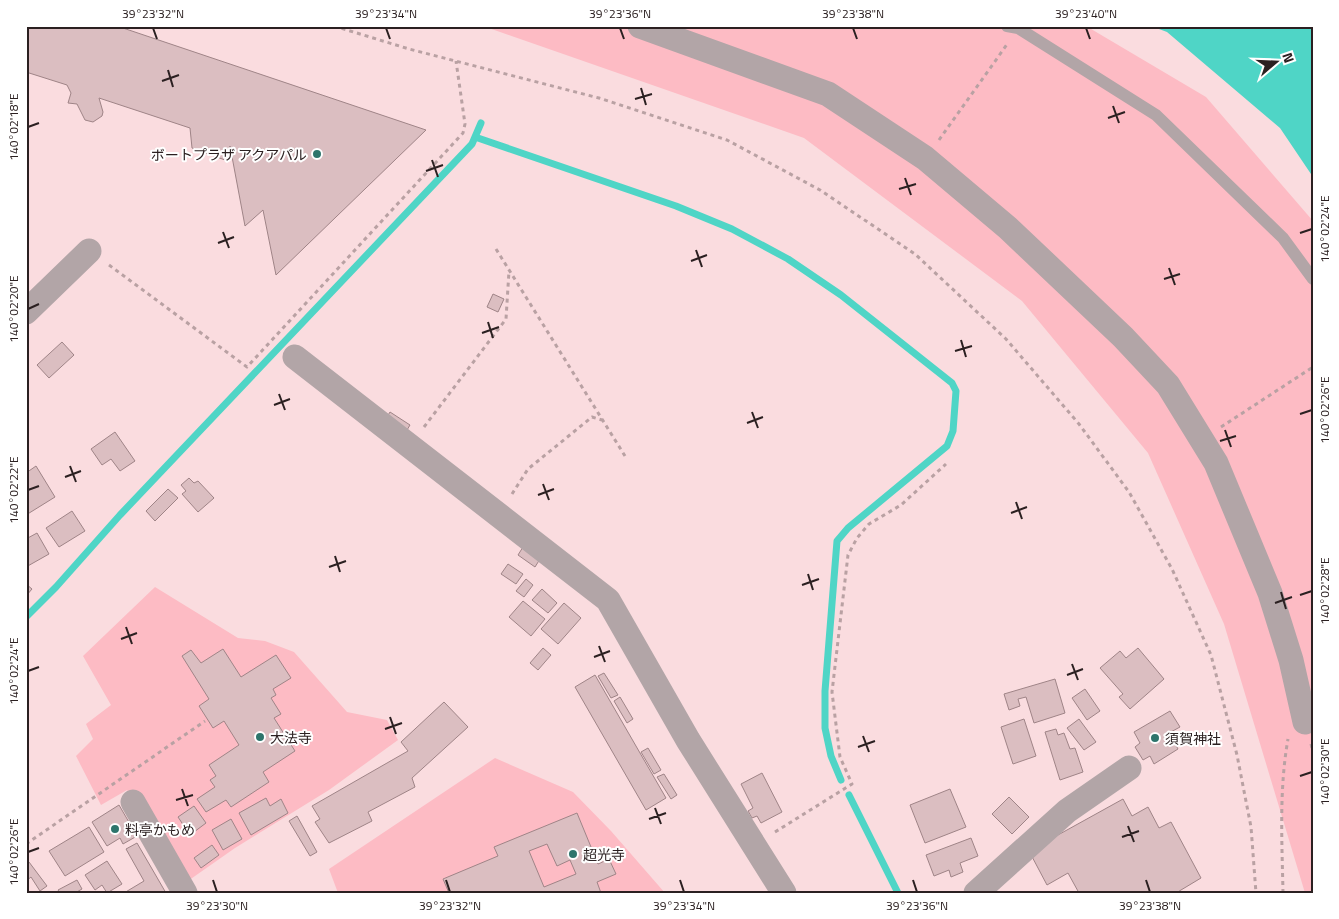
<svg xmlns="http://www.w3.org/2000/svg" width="1339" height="919" font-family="'Titillium Web','Noto Sans JP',sans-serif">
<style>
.green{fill:#fdbbc4}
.water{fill:#4fd5c6}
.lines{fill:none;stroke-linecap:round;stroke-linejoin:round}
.stream{stroke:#4fd5c6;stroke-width:7}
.building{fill:#dbbec1;stroke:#9f8487;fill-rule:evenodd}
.path{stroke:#b9a1a3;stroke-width:3;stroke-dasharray:4 4;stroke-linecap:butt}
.lane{stroke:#b2a5a7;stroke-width:12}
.street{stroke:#b2a5a7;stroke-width:25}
.ticks{fill:none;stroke:#2b2021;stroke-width:2}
.poi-dot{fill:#2d756c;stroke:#fff;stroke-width:2}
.labels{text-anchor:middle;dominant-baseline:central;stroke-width:4;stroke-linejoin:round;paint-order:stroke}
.poi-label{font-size:14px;fill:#2b2021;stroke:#fff;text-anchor:start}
.neatline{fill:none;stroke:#2b2021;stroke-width:2}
.ticks-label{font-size:12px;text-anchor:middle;fill:#2b2021}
</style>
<rect width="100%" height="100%" fill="#fadcdf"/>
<path class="green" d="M483 26H1086L1206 97 1313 221V893H1305L1224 624 1148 453 1022 301 804 138Z
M155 587 238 638 265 641 294 652 347 712 387 720 398 740 329 790 235 848 185 883 127 790 101 805 76 756 93 739 86 724 111 705 83 656Z
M495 758 573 792 611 831 665 893H338L329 869Z"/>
<path class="water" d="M1151 26H1313V177L1280 128 1167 32Z"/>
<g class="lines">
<path class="stream" d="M475 137 676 206 732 229 788 259 841 295 952 383 956 391 953 431 947 446 848 528 837 541 825 691V728L831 756 841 780
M26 617 56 587 120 515 472 144 481 123
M849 795 898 893"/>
</g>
<path class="building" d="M26 26H117L426 130 276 275 263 210 245 226 230 146 225 160 192 148 190 128 99 98 103 112 102 116 93 122 85 120 77 104 68 103 71 93 67 85 26 72Z
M493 294 504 299 498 312 487 307Z
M62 342 74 355 49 378 37 365Z
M390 412 410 425 407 430 387 417Z
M115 432 135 461 120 471 111 459 102 465 91 449Z
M36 466 55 497 26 515V473Z
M189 478 194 483 198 481 214 498 198 512 182 494 186 491 181 485Z
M168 489 178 498 155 521 146 511Z
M72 511 85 531 59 547 46 528Z
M37 533 49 554 26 567V539Z
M523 547 540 559 535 567 518 555Z
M508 564 523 574 516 584 501 574Z
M526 579 533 585 524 597 516 591Z
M26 584 32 589 26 596Z
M542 589 557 603 548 613 532 600Z
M523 601 545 619 531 636 509 617Z
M564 603 581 618 558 644 541 629Z
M543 648 551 655 538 670 530 663Z
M1138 648 1164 679 1130 709 1119 697 1123 694 1100 668 1120 651 1126 658Z
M223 649 241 677 276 655 291 678 273 689 276 695 271 698 281 714 274 718 295 751 263 772 269 782 231 807 226 800 206 812 197 799 215 787 210 780 216 776 209 765 239 745 224 721 213 728 199 706 209 699 182 656 191 650 201 663Z
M604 673 618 695 611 698 598 676Z
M595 675 666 798 646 810 575 687Z
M1055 679 1065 713 1034 723 1026 697 1018 699 1020 706 1009 710 1004 694Z
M1085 689 1100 711 1087 720 1072 698Z
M620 697 633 719 627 723 614 701Z
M444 702 468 727 412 778 415 787 368 812 372 821 329 843 315 822 320 819 312 806 408 751 401 742Z
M1170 711 1180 727 1169 733 1178 749 1154 764 1150 756 1143 760 1135 747 1140 743 1134 732Z
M1024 719 1036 756 1013 764 1001 727Z
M1079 719 1096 742 1084 750 1067 728Z
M1056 729 1058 735 1064 733 1070 749 1075 748 1083 772 1060 780 1045 732Z
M648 748 661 770 654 774 641 752Z
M762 773 782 812 761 823 757 816 752 818 748 811 753 808 741 784Z
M664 774 677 795 671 799 657 777Z
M950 789 966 827 925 843 910 805Z
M1009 797 1029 817 1012 834 992 814Z
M266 798 270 806 281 799 288 813 251 835 239 813Z
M1123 799 1132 816 1148 807 1159 828 1171 822 1201 878 1176 893H1079L1068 873 1047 885 1029 851Z
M119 805 137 836 123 844 120 838 107 846 92 822Z
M194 806 206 823 190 835 178 817Z
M577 813 598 864 609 859 616 874 597 882 601 893H449L443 879 498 856 494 847ZM547 844 557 866 570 860 576 874 544 887 529 851Z
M297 816 317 852 310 856 289 821Z
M231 819 242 839 223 850 212 830Z
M89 827 104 852 65 876 49 851Z
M971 838 978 856 960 863 963 872 951 877 949 870 934 876 926 855Z
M137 843 166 893H124L144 881 126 849Z
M212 845 219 855 201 868 194 858Z
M107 861 122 884 107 893 102 885 95 890 85 875Z
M29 862 47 886 40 891 31 877 26 881V863Z
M77 880 82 889 75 893H60L58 890Z"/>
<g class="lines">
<path class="path" d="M334 26 409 49 599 98 727 140 820 190 915 254 1006 339 1079 424 1129 492 1172 569 1211 655 1237 755 1251 827 1256 893
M939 140 1008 43
M496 249 625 456
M109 265 247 367 463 133 465 124 456 61
M424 427 506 319 509 271
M1221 427 1313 367
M512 494 528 469 592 417 602 420
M1311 744 1313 752
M775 832 852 784 840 757 832 692 848 555 857 538 869 524 901 505 946 464
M26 844 205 721
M1283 893C1282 842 1279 789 1288 739"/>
<path class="lane" d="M1007 26 1018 28 1156 115 1283 238 1313 279"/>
<path class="street" d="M640 26 828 94 925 158 1008 228 1123 337 1168 385 1216 463 1270 593 1291 660 1305 722
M26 312 89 251
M295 357 608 600 688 740 784 893
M133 802 185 893
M976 893 1067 811 1129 768"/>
</g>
<path class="ticks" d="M153 28 157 39M386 28 390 39M620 28 624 39M853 28 857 39M1086 28 1090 39M168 70 173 87M162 81 179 75M641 88 646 105M635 99 652 94M1113 106 1119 123M1108 118 1125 112M28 127 39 123M432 160 438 177M426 171 443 165M905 178 911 195M899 189 916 184M223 232 229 248M1300 233 1312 229M218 243 234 237M696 250 702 267M691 261 707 255M1169 268 1175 285M1164 279 1180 274M28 309 39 304M488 322 493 338M482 333 499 327M961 340 966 357M955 351 972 346M279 394 285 410M274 405 290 399M752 412 758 428M1300 414 1312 410M747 423 763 417M1225 430 1231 447M1220 441 1236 436M70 466 76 482M65 477 81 471M543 484 549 500M28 490 39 486M538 495 554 489M1016 502 1022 519M1011 513 1027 507M335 556 340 572M329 567 346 561M808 574 813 590M802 585 819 579M1281 592 1286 609M1300 595 1312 591M1275 603 1292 597M126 627 132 644M121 639 137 633M599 646 605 662M594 657 610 651M1072 664 1078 680M28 671 39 667M1067 675 1083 669M390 717 396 734M385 729 402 723M863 736 869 752M858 747 875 741M1300 776 1312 772M182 789 188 806M176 800 193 795M655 808 661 824M649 819 666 813M1128 826 1134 842M1122 837 1139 831M28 852 39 848M213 880 217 892M446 880 450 892M680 880 684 892M913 880 917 892M1146 880 1150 892"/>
<g class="poi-dot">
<circle cx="317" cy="154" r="5"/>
<circle cx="260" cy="737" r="5"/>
<circle cx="1155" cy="738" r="5"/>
<circle cx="115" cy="829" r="5"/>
<circle cx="573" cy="854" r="5"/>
</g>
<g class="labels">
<g class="poi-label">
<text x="307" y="154" text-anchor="end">ボートプラザ アクアパル</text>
<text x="270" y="737">大法寺</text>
<text x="1165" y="738">須賀神社</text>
<text x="125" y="829">料亭かもめ</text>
<text x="583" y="854">超光寺</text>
</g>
</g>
<rect width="1339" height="919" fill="none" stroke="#ffffff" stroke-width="55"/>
<g transform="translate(1276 62) rotate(71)" stroke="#ffffff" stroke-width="4" paint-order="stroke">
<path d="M0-4L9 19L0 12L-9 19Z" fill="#2b2021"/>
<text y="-8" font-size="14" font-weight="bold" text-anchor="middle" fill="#2b2021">N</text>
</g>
<rect x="28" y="28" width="1284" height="864" class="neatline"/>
<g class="ticks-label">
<text x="153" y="18">39°23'32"N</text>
<text x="386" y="18">39°23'34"N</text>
<text x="620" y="18">39°23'36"N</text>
<text x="853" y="18">39°23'38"N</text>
<text x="1086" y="18">39°23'40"N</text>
<text transform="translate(14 127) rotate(-90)" y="4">140°02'18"E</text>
<text transform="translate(1325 229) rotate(-90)" y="4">140°02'24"E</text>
<text transform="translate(14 309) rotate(-90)" y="4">140°02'20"E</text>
<text transform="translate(1325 410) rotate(-90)" y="4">140°02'26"E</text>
<text transform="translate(14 490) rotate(-90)" y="4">140°02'22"E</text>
<text transform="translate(1325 591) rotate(-90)" y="4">140°02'28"E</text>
<text transform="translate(14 671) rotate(-90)" y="4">140°02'24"E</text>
<text transform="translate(1325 772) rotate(-90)" y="4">140°02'30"E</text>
<text transform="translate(14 852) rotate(-90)" y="4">140°02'26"E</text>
<text x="217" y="910">39°23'30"N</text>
<text x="450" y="910">39°23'32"N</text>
<text x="684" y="910">39°23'34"N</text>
<text x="917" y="910">39°23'36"N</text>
<text x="1150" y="910">39°23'38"N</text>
</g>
</svg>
